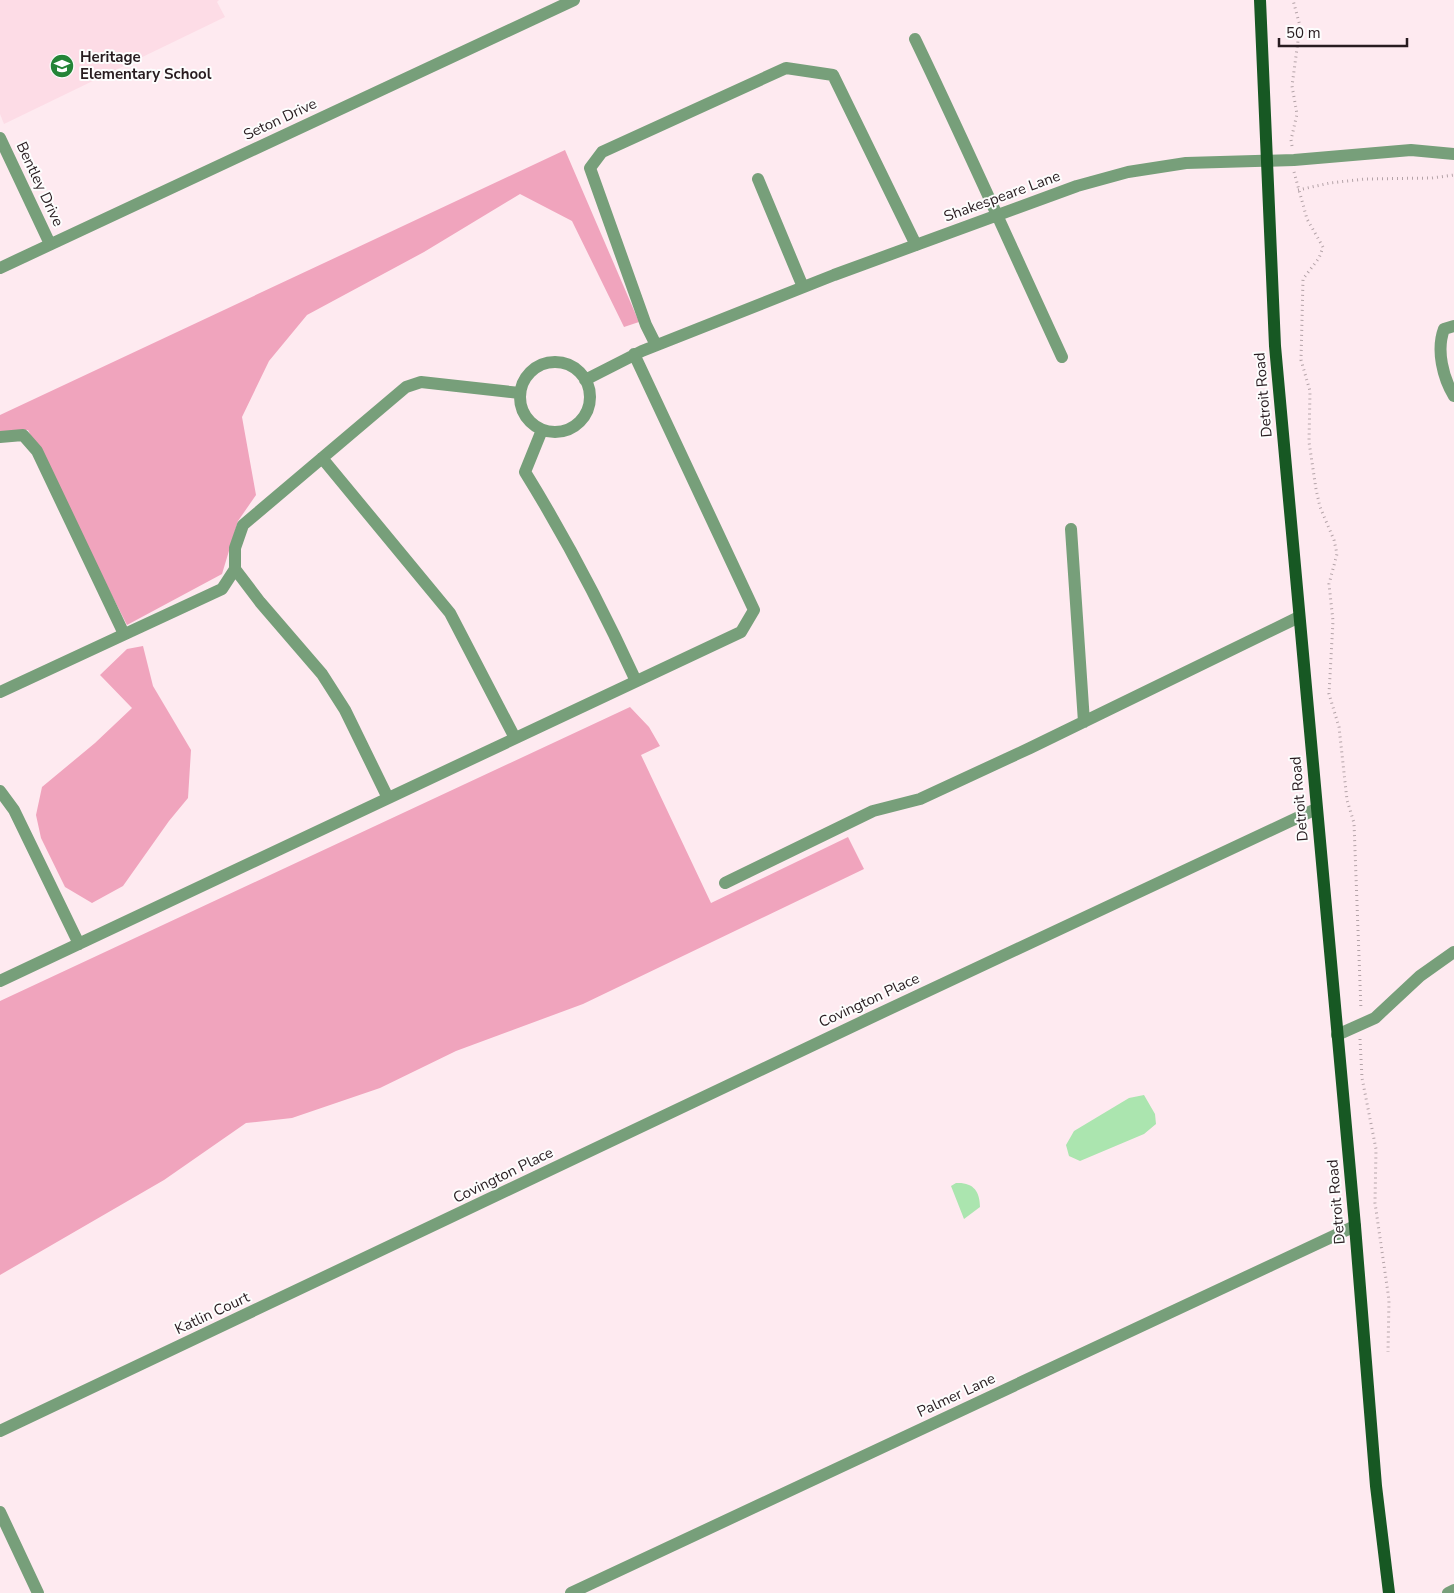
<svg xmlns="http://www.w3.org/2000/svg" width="1454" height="1593" font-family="'Nunito Sans',sans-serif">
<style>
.built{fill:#fddce6}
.forest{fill:#f0a4bd}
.water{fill:#abe5af}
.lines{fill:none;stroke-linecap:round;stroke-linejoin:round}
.path{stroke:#b4a3a8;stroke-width:3;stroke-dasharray:1 4;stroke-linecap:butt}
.minor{stroke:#779f7a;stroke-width:12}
.major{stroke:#175823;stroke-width:12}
.labels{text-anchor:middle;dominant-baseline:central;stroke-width:4;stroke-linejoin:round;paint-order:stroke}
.poi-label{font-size:15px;font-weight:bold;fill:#281c20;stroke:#fdfdfd;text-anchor:start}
.street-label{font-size:15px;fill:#281c20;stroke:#fdfdfd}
</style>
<rect width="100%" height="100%" fill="#feeaf0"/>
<path class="built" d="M0 0H219L217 2 225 17 4 124 0 114Z"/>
<path class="forest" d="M565 150 639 322 624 327 572 221 520 194 424 252 307 315 269 361 242 417 256 495 238 521 222 574 127 625 28 430 0 432V415Z
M143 646 153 686 191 750 188 798 169 821 123 886 92 903 65 887 41 838 36 815 42 787 95 743 132 708 100 675 127 649Z
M630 707 649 727 660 746 641 755 711 903 848 837 864 869 583 1004 456 1051 380 1088 292 1118 246 1123 164 1180 0 1275V1001Z"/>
<path class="water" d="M1144 1095 1155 1114 1156 1124 1144 1134 1080 1161 1069 1156 1066 1145 1074 1131 1129 1098Z
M956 1183C973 1182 980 1191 980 1207L964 1219 951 1186Z"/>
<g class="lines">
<path class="path" d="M1292 146 1291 140 1297 114 1292 86 1300 26 1293 0
M1294 172 1307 219 1323 247 1319 258 1303 279 1301 360 1310 391 1309 442 1316 489 1320 507 1334 540 1337 554 1329 584 1333 621 1329 694 1339 727 1347 800 1354 823 1361 1010
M1298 190 1330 183 1365 179 1432 178 1454 175
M1360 1039 1362 1078 1376 1149 1375 1203 1389 1300 1388 1352"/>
<path class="minor" d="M915 39C966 145 1013 251 1062 357
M0 138 50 244
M758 179 803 287
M0 268 574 0
M1454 326 1444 329C1436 350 1443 378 1454 396
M656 345 646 325 590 168 602 152 786 68 833 75 916 245
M520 397a35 35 0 1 1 70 0a35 35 0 1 1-70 0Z
M585 380 642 351 834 275 1077 186 1128 172 1186 163 1294 160 1411 150 1454 154
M542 430 525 472C567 540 603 609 636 681
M0 437 23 435 37 451 124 634
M322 458 450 613 515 738
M1071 529 1084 722
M0 692 222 589 235 569
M0 791 14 810 79 944
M388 798 345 710 322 674 260 602 235 569V548L243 525 406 387 421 382 520 393
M725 883 873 811 920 799 1030 748 1299 617
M0 981 741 632 754 610 634 354
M1337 1035 1375 1018 1420 976 1454 952
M0 1431 868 1019 1316 809
M0 1512 38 1593
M571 1593 1355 1226
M1448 1593 1454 1590"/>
<path class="major" d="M1260 0 1275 346 1355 1226 1376 1486 1389 1593"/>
</g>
<defs>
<g id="school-disc" transform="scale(1.25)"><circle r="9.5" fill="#248437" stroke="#fdfdfd"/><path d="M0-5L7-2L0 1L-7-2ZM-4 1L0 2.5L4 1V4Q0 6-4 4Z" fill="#fff"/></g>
</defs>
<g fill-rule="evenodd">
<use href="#school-disc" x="62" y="66"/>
</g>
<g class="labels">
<g class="poi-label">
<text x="80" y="57">Heritage<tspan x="80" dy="17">Elementary School</tspan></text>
</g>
<g class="street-label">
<text transform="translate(280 119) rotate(-25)">Seton Drive</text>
<text transform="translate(40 184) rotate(65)">Bentley Drive</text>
<text transform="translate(1002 196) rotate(-20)">Shakespeare Lane</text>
<text transform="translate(1263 395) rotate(-95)">Detroit Road</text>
<text transform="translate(1299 799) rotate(-95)">Detroit Road</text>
<text transform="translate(869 1000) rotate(-25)">Covington Place</text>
<text transform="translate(503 1175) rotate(-26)">Covington Place</text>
<text transform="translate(1336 1202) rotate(-95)">Detroit Road</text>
<text transform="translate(212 1313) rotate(-25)">Katlin Court</text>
<text transform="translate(956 1395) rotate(-25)">Palmer Lane</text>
</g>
</g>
<path d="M1279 38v8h128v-8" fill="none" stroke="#281c20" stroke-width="2.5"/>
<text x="1286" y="38" font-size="15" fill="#281c20" stroke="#fdfdfd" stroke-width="4" paint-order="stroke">50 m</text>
</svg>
